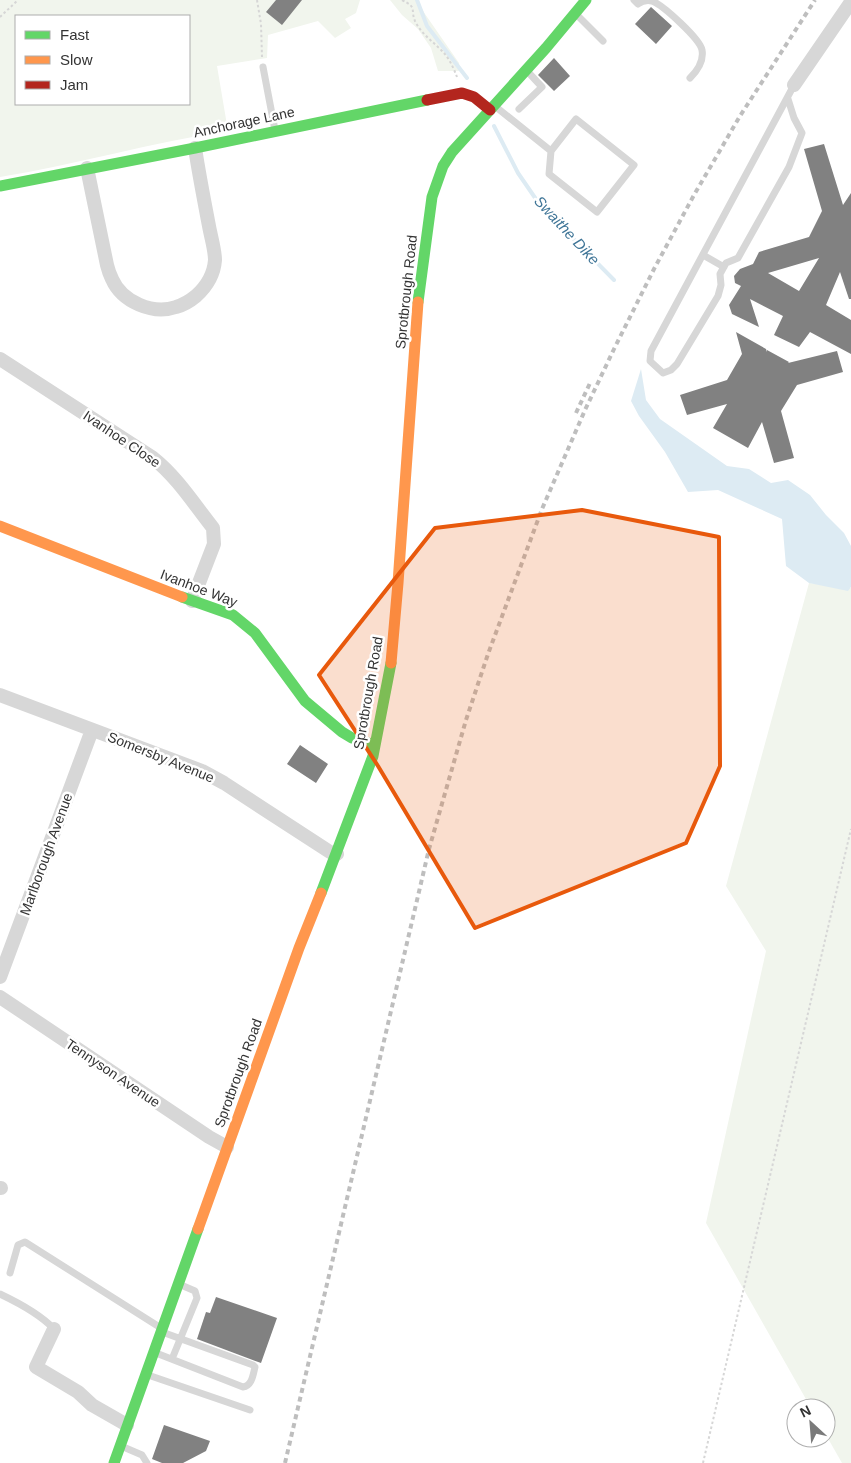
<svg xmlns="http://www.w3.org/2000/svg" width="851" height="1463" font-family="Helvetica,sans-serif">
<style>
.green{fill:#f1f5ed;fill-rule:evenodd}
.water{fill:#ddebf3}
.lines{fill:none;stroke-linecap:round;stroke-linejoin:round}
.stream{stroke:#ddebf3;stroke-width:4}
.building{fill:#818181;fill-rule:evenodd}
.path{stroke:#d6d6d6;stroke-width:2;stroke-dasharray:2.5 2.5;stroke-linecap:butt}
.lane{stroke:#d7d7d7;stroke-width:7}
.street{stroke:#d7d7d7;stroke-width:14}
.fast{stroke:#63d668;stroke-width:11}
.slow{stroke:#ff974d;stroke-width:11}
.jam{stroke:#b3261e;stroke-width:11}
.rail{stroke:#bebebe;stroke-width:4;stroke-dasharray:5 4;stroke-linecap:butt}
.marked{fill:#e8590c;fill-opacity:0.2;stroke:#e8590c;stroke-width:4;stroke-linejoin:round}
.labels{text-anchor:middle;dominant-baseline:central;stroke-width:5;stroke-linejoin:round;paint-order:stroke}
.street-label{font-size:14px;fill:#333;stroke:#fff}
.water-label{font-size:15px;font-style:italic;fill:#3f7597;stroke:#fff}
</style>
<rect width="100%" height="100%" fill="#fff"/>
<path class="green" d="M0 0H360L356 13 345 19 351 28 335 38 318 21 268 35 267 58 217 66 228 131C151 142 76 165 0 177ZM16 16H189V104H16Z
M390 0H417L425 14 459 63 460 71H438L431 48 418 29 402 15Z
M809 583 851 588V1463H842L826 1435V1408H811L706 1223 766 951 726 886Z"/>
<path class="water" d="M641 369 646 400 660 419 727 466 749 469 771 483 788 480 810 495 826 515 844 533 851 546V587L848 591 809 583 786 566 782 519 718 490 688 492 665 452 639 416 631 401Z"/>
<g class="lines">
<path class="stream" d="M417 0 427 26 467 78
M494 126 518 173 540 205 614 280"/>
</g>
<path class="building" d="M276 0H302L282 25 266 12Z
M651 7 672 26 656 44 635 24Z
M554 58 570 76 554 91 538 75Z
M824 144 843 205 851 193V299H849L840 272 826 305 851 320V354L810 332 799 347 774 335 783 316 750 299 759 327 732 314 729 305 741 286 735 283 734 276 740 269 753 264 759 252 809 237 822 211 804 149ZM819 258 799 291 768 273Z
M736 332 766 349 767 352V350L789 362 788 363 837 351 843 372 797 385 781 411 794 458 774 463 762 422 748 448 713 428 727 404 687 415 680 395 727 380 742 354Z
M300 745 328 764 316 783 287 764Z
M216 1297 277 1318 261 1363 197 1339 206 1312 210 1313Z
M164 1425 210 1441 206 1451 183 1463H162L152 1459Z"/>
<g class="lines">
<path class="path" d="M257 0 261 24 262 57
M402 0C418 8 410 9 415 21 421 34 435 43 444 53 450 60 454 69 457 77
M0 17 18 0
M703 1463 851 829"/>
<path class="lane" d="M634 0 638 4C642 1 647 0 652 1 663 5 700 39 702 50 704 61 697 71 690 78
M577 15 603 41
M263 67 275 130
M788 99 794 118 802 133 789 167 738 258 726 263 720 274 721 285 718 296 677 364 671 370 663 373 650 361 651 351 794 85
M496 107 551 151 576 119 634 165 597 212 549 174 551 151
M519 109 542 87 528 72
M703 255 724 267
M10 1273 18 1245 25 1242 161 1328
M0 1294C19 1303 40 1314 54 1329
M156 1353 243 1387C252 1386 253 1375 255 1367L253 1365 162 1332
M172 1359 197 1298 195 1291 181 1285
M148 1375 250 1410
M121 1446 142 1455 147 1463"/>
<path class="street" d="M794 85 851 2
M87 168 107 265C108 269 110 275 112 279 122 302 153 315 176 307 183 305 190 301 196 296 206 287 214 274 215 260 215 250 211 237 209 226 204 200 199 174 195 148
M0 359 153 458C177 477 194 504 213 528L214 544 192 601
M0 695 202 771 224 783 330 852 337 854
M0 977 92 730
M0 997 209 1137 227 1147
M0 1188H1
M54 1329 36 1367 78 1392 92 1405 127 1425"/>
<path class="fast" d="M0 186 195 148 427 100
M418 302 432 197 443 166 452 152 546 48 586 0
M182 597 233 615 255 633 305 701 342 732 352 738 375 745
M321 893 373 756 391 663
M114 1463 198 1229"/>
<path class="slow" d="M0 526 182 597
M391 663 398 583 418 302
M198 1229 299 948 321 893"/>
<path class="jam" d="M427 100 462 93 474 97 490 110"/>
<path class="rail" d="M576 413 591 381
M285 1463 429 849 466 720 488 654 542 509 585 410 614 349 654 269 694 195 740 116 815 0"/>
</g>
<path class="marked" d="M582 510 719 537 720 766 686 843 475 928 378 766 319 675 435 528Z"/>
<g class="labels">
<g class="street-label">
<text transform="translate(244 122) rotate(-12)">Anchorage Lane</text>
<text transform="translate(406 292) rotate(-84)">Sprotbrough Road</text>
<text transform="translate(122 439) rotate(34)">Ivanhoe Close</text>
<text transform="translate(199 588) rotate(21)">Ivanhoe Way</text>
<text transform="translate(368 693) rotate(-80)">Sprotbrough Road</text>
<text transform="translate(161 757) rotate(22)">Somersby Avenue</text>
<text transform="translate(46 854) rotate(-70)">Marlborough Avenue</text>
<text transform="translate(113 1073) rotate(34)">Tennyson Avenue</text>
<text transform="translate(238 1073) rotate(-70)">Sprotbrough Road</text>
</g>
<g class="water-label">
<text transform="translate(567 230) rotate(47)">Swaithe Dike</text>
</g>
</g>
<rect x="15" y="15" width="175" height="90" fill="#ffffff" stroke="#adadad"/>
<rect x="25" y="31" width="25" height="8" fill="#63d668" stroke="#adadad"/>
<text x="60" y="40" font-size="15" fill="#333333">Fast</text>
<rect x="25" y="56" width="25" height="8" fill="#ff974d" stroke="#adadad"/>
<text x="60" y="65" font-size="15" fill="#333333">Slow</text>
<rect x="25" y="81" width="25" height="8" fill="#b3261e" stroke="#adadad"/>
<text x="60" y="90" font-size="15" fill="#333333">Jam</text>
<g transform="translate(811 1423) rotate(334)"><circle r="24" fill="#ffffff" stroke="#adadad"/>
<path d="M0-4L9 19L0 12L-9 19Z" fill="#7a7a7a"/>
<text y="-8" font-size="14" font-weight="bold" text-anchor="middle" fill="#333333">N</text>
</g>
</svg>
